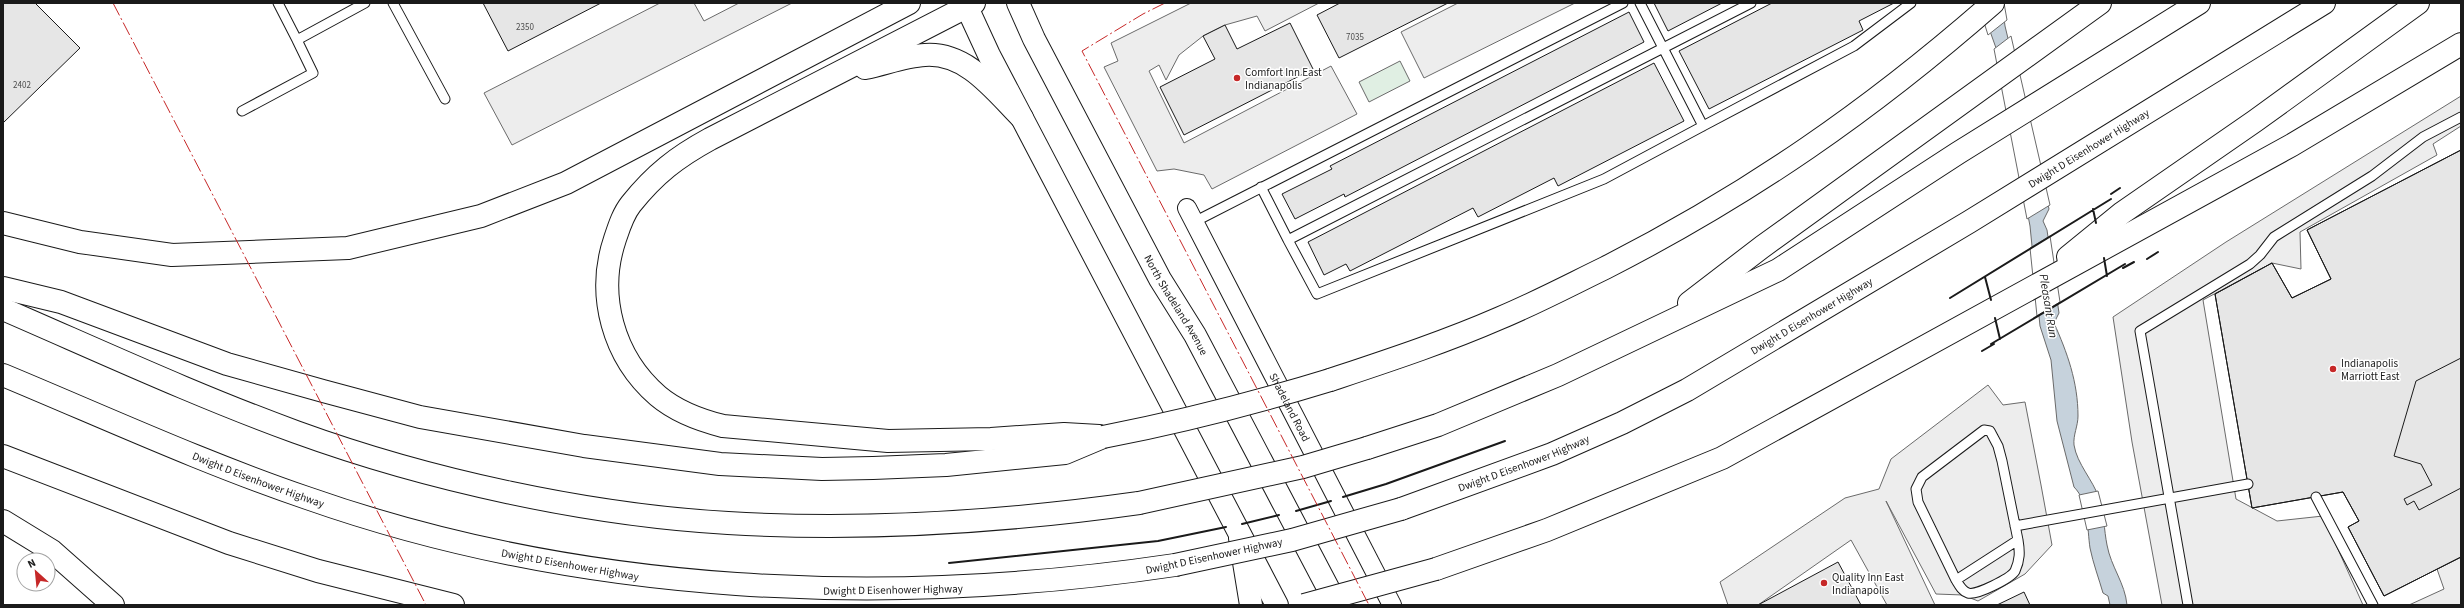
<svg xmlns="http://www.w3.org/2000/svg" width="2464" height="608" font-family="'Source Sans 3',sans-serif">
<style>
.green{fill:#e0efe3;stroke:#6a6a6a}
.parking{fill:#ededed;stroke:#6a6a6a}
.water{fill:#c6d2dc;stroke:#6a6a6a}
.pier{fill:#fff;stroke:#6a6a6a}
.building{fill:#e6e6e6;stroke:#1a1a1a}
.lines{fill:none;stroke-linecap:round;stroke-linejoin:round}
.lane-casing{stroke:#1a1a1a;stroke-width:11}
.street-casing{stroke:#1a1a1a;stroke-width:20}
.primary-casing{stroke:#1a1a1a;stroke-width:24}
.highway-casing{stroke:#1a1a1a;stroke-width:24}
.lane{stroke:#fff;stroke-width:9}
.street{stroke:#fff;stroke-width:18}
.primary{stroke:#fff;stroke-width:22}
.highway{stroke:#fff;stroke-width:22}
.highway-bridge-casing{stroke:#1a1a1a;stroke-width:24;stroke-linecap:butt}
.highway-bridge{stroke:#fff;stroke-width:22}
.wall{stroke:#1a1a1a;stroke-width:2}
.power{stroke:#c62828;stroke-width:1;stroke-dasharray:14 3 2 3;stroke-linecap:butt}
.poi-dot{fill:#c62828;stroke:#fff;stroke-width:1.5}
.labels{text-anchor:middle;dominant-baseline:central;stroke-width:3;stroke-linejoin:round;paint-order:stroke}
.number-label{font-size:9px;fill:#4d4d4d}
.poi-label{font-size:11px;fill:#1a1a1a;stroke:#fff;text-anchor:start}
.street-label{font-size:11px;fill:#1a1a1a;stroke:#fff}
.water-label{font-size:12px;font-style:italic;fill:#1a1a1a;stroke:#fff}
</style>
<rect width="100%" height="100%" fill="#fff"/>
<path class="green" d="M1400 61 1410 81 1369 102 1359 82Z"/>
<path class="parking" d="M660 3H694L704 21 739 3H792L512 145 484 93Z
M1191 3H1319L1265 31 1257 16 1225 25 1203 36 1179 55 1166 80 1159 65 1149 71 1184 143 1331 66 1357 114 1212 189 1204 175 1174 169 1157 171 1104 67 1118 61 1111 43Z
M1458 3H1575L1424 78 1401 32Z
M2461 96V126L2433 144 2437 155 2300 232 2301 269 2272 263 2203 300 2236 499 2277 521 2323 516 2363 605H2162L2132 442 2113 317 2226 242Z
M1988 385 2003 405 2025 402 2041 485 2052 545 2025 574 1978 601 1963 595 1936 594 1886 501 1935 605H1887L1851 540 1758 605H1728L1720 582 1845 498 1879 489 1891 459Z
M2461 557V605H2409L2444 589 2437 569Z"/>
<path class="water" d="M1980 3H2002L2005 26 2049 209 2043 221 2047 230 2059 313 2054 323C2067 352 2078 382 2078 416 2078 426 2073 435 2074 445 2077 464 2093 480 2099 498 2104 513 2104 530 2107 545 2111 567 2125 583 2127 605H2110L2108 596 2103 593C2099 579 2093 563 2090 548 2087 528 2089 502 2074 487L2057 421 2051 360 2040 326 2030 226 1996 48Z"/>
<path class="pier" d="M1978 3H2004L2007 20 1988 35Z
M2011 36 2050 205 2027 219 1994 49Z
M2050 236 2060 302 2037 316 2030 248Z
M2098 491 2107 526 2087 530 2079 495Z"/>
<path class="building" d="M3 3H35L80 48 3 123Z
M483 3H601L508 51Z
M1340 3H1448L1339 58 1317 15Z
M1654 3H1722L1668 31Z
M1772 3H1894L1859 21 1863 30 1709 109 1679 51Z
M1629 12 1644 42 1345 197 1344 194 1295 219 1282 194 1332 169 1330 166Z
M1290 23 1313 69 1184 135 1160 87 1215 59 1203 36 1225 25 1237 49Z
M1654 63 1684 121 1558 186 1554 178 1478 217 1473 208 1350 271 1346 264 1324 275 1308 242Z
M2461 150V358L2416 381 2394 456 2421 464 2432 485 2404 499 2407 505 2414 501 2419 510 2461 488V557L2384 596 2348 527 2359 521 2343 492 2252 508 2215 294 2272 263 2292 298 2331 279 2307 230Z
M2461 150V557L2384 596 2348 527 2359 521 2343 492 2252 508 2215 294 2272 263 2292 298 2331 279 2307 230Z
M1838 562 1861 605H1758Z
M2024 592 2030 605H1997Z"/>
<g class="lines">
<g class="lane-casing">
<path id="lane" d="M278 3 297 40 365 3
M393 3 445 99
M1640 3 1703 126 1854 46 1911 3
M242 111 313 73 297 40
M1261 187 1288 240 1751 3
M1194 222 1623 3
M1288 240 1317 294 1604 179 1703 126
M1984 430 1990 431 1998 446 2002 461 2018 540 1956 580 1918 502 1916 489 1922 477Z
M2316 497 2373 605
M2015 526 2248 484
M1956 580C1959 585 1962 591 1968 593 1976 596 2011 578 2015 571 2020 560 2020 552 2018 540
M2188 605 2140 331 2250 264 2260 255 2274 237 2372 176 2423 137 2461 117"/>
</g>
<g class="street-casing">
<g id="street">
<path id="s1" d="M1187 208 1392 605"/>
</g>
</g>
<g class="primary-casing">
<g id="primary">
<path d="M965 3 989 55 1277 605"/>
<path id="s2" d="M1018 3 1034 39 1160 279 1195 335 1337 605"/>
</g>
</g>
<g class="highway-casing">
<g id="highway">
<path d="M974 3 710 139C677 157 655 174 631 204 623 214 619 227 615 239 596 295 613 357 658 396 677 412 699 420 723 426L888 441 991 439 1064 434 1099 436"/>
<path d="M865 68C885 64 905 56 925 55 967 52 995 91 1022 118"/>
<path d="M3 223 80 242 172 255 348 248 481 216 566 183 909 3"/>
<path d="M2068 257 2122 213 2255 121 2418 3"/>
<path d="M3 288 61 302 227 364 323 391 420 417 584 446 720 464 822 469 873 468 946 465 1065 453 1103 437"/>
<path d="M1689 303 1762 247 2100 3"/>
<path d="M3 309C100 351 197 396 296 432 428 480 588 515 728 523 865 531 1004 522 1139 503"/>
<path id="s3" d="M3 375C104 417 204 463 307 498 583 595 887 608 1175 565"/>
<path d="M1330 380C1387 361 1445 342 1500 318 1536 303 1570 285 1605 268 1750 194 1871 110 1993 3"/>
<path d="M1367 448 1438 425 1558 375 1778 270 1958 153 2199 3"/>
<path d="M3 456 229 543 318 571 453 605"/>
<path id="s4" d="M1401 509 1552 454 1622 423 1687 390 1969 222 2324 3"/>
<path d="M3 521 52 551 113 605"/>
<path d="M1240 538 1251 605"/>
<path d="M1436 569 1547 530 1722 458 2292 145 2461 44"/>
</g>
</g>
<use href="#lane" class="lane"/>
<use href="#street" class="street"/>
<use href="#primary" class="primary"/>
<use href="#highway" class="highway"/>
<g class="highway-bridge-casing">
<path id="highway-bridge" d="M1103 437C1180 422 1255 403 1330 380
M1139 503 1303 467 1367 448
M1175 565 1292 540 1401 509
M1304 605 1436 569"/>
</g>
<use href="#highway-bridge" class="highway-bridge"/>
<path class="wall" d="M2111 194 2120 188
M2093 209 2096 223
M2104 258 2107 276
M2147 259 2158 252
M2123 268 2134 262
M1985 277 1991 300
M1950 298 2111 199
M1995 318 2000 339
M1991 344 2125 264
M1982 351 1994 344
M1343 497 1386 484 1505 441
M1296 511 1331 501
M1242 524 1279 515
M949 563 1158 541 1226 527"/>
<path class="power" d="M113 3 426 605
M1165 3 1143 14 1082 51 1369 605"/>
</g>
<g class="poi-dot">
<circle cx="1237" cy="78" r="4"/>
<circle cx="2333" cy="369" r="4"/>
<circle cx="1824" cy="583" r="4"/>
</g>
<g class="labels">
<g class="number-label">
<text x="525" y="27">2350</text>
<text x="1355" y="37">7035</text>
<text x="22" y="85">2402</text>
</g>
<g class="poi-label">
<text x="1245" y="72">Comfort Inn East<tspan x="1245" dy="13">Indianapolis</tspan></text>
<text x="2341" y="363">Indianapolis<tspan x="2341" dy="13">Marriott East</tspan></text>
<text x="1832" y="577">Quality Inn East<tspan x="1832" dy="13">Indianapolis</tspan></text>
</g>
<g class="street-label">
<text stroke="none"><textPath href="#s4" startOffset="779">Dwight D Eisenhower Highway</textPath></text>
<text stroke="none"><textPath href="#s2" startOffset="341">North Shadeland Avenue</textPath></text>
<text stroke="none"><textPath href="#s4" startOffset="455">Dwight D Eisenhower Highway</textPath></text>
<text stroke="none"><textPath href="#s1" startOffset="224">Shadeland Road</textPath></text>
<text stroke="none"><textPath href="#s4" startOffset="131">Dwight D Eisenhower Highway</textPath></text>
<text stroke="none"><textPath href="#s3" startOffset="276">Dwight D Eisenhower Highway</textPath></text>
<text transform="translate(1214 556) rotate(-12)">Dwight D Eisenhower Highway</text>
<text transform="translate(570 565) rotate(10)">Dwight D Eisenhower Highway</text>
<text transform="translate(893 590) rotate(-1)">Dwight D Eisenhower Highway</text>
</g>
<g class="water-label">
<text transform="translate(2048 306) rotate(81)">Pleasant Run</text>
</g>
</g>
<rect width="2464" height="608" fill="none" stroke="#1a1a1a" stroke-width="8"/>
<g transform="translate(36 572) rotate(333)"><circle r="19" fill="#ffffff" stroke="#a3a3a3"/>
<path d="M0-3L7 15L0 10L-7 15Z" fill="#c62828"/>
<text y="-6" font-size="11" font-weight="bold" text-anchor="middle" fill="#1a1a1a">N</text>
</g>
</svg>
